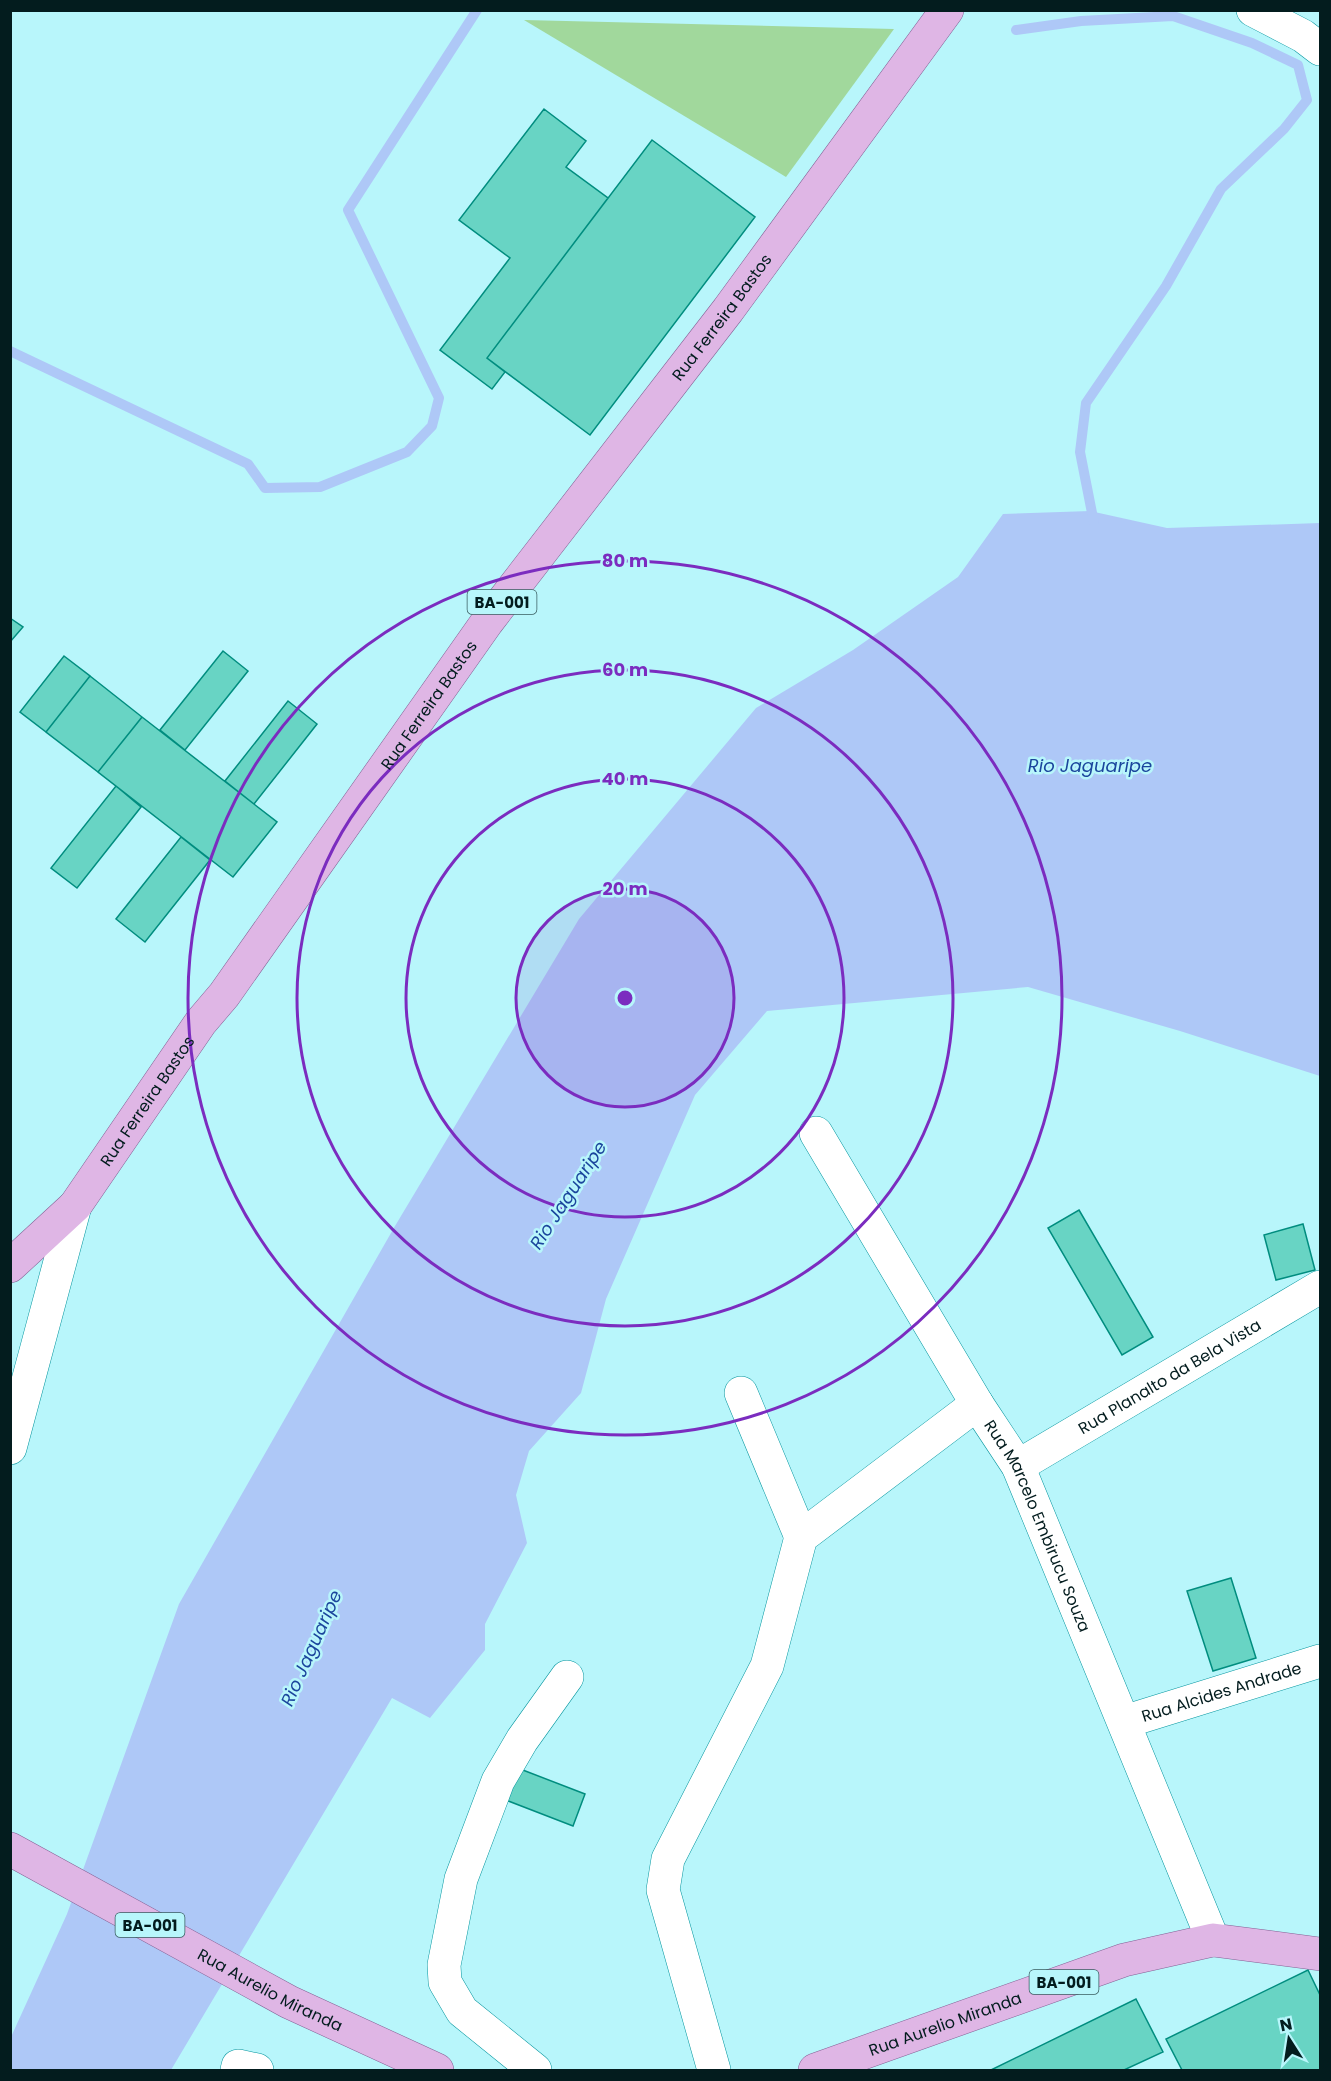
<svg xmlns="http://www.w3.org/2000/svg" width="1331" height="2081" font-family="Poppins,sans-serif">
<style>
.green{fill:#a1d89c}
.water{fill:#aec8f7}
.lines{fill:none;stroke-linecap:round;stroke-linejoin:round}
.stream{stroke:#aec8f7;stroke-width:10}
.building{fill:#68d4c4;stroke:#008d7f;stroke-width:1.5}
.minor-casing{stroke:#05969f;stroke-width:34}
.major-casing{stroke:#846194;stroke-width:34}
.minor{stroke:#fff;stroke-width:33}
.major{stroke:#dfb6e5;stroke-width:33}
.ring{fill:none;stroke:#7b2cbf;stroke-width:3}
.labels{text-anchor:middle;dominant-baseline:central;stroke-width:5;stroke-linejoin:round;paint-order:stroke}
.shield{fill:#b8f6fb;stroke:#395d60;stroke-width:1.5}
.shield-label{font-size:15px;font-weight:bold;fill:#031c1e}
.street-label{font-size:16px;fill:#031c1e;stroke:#b8f6fb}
.water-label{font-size:18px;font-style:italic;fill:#1b459d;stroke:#b8f6fb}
.centre{fill:#7b2cbf;stroke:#b8f6fb;stroke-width:3}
.ring-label{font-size:18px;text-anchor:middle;font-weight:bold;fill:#7b2cbf;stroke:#b8f6fb;stroke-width:5;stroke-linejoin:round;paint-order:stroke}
</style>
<rect width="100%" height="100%" fill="#b8f6fb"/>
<path class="green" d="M524 20 894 29 786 177Z"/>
<path class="water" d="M1090 511 1167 528 1320 523V1076L1180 1031 1028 987 767 1011 695 1095 606 1299 581 1393 529 1451 516 1495 527 1543 485 1624V1650L430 1718 392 1698 171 2070H11V2037L67 1914 179 1604 395 1226 579 919 756 708 853 650 958 577 1003 514Z"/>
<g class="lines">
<path class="stream" d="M1016 30 1081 21 1173 16 1252 43 1298 65 1307 100 1284 129 1221 189 1166 286 1086 403 1080 452 1094 523
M10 351 248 464 265 488 320 487 407 452 432 426 439 398 348 210 477 10"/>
</g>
<path class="building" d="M544 109 586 141 566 167 608 198 487 358 505 372 492 389 440 350 510 258 459 220Z
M652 140 755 217 590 435 487 358Z
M10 618 23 627 10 642Z
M223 651 248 671 185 750 160 730Z
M64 656 90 676 46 732 20 712Z
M90 676 142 717 98 772 46 732Z
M288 701 317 724 254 804 225 781Z
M142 717 277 822 233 877 98 772Z
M116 786 141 807 77 888 51 868Z
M181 837 210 860 145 942 116 919Z
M1079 1210 1153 1337 1122 1355 1048 1228Z
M1303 1224 1315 1270 1276 1280 1264 1235Z
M1231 1578 1256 1658 1213 1671 1187 1591Z
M515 1767 585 1794 573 1826 503 1799Z
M1308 1970 1320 1995V2070H1182L1166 2039Z
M1136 1999 1163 2052 1124 2070H991Z"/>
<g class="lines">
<g class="minor-casing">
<g id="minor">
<path d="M1253 10 1303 36 1320 49"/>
<path id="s1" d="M816 1133 977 1404 1018 1466 1213 1940"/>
<path d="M741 1393 801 1537"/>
<path d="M10 1448 75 1206"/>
<path id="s2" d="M1018 1466 1320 1287"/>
<path id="s3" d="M1124 1722 1320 1661"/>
<path d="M237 2070 238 2066 257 2070"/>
<path d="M535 2070 462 2011 445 1982 444 1965 461 1879 498 1781 522 1740 567 1677"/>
<path d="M714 2070 663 1890 668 1859 767 1666 801 1537 977 1404"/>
</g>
</g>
<g class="major-casing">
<g id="major">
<path id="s4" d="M10 1266 75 1206 201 1022 224 995 487 622 728 310 947 10"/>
<path id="s5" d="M10 1849 289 2002 437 2070"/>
<path id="s6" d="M815 2070 1124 1960 1213 1940 1320 1954"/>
</g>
</g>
<use href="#minor" class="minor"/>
<use href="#major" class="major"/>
</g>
<circle cx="625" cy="998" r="109" fill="#7b2cbf" fill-opacity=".12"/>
<g class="ring">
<circle cx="625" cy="998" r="109"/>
<circle cx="625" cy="998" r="219"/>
<circle cx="625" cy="998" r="328"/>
<circle cx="625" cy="998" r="437"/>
</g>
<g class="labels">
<g class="shield">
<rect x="467.5" y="590" width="69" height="24" rx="4.5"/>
<rect x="115.5" y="1913" width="69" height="24" rx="4.5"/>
<rect x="1029.5" y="1970" width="69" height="24" rx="4.5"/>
</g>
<g class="shield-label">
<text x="502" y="602">BA-001</text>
<text x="150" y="1925">BA-001</text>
<text x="1064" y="1982">BA-001</text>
</g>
<g class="street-label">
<text stroke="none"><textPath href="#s4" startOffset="1188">Rua Ferreira Bastos</textPath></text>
<text stroke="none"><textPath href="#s4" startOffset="702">Rua Ferreira Bastos</textPath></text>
<text stroke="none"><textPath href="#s4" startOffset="216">Rua Ferreira Bastos</textPath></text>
<text stroke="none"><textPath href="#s2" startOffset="176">Rua Planalto da Bela Vista</textPath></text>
<text stroke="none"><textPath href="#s1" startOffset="452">Rua Marcelo Embirucu Souza</textPath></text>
<text stroke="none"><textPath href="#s3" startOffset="102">Rua Alcides Andrade</textPath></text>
<text stroke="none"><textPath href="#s5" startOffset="296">Rua Aurelio Miranda</textPath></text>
<text stroke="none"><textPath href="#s6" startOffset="138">Rua Aurelio Miranda</textPath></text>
</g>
<g class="water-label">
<text x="1090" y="765">Rio Jaguaripe</text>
<text transform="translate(568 1195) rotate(-57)">Rio Jaguaripe</text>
<text transform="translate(311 1648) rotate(-66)">Rio Jaguaripe</text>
</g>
</g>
<circle cx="625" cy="998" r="9" class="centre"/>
<g class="ring-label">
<text x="625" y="567">80 m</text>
<text x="625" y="676">60 m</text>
<text x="625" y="785">40 m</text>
<text x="625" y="895">20 m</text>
</g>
<rect width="1331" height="2081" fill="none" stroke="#031c1e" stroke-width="24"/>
<g transform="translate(1289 2039) rotate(348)" stroke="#b8f6fb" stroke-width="4.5" paint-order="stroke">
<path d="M0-4.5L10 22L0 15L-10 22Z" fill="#031c1e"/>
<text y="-9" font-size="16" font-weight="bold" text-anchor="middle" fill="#031c1e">N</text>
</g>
</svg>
